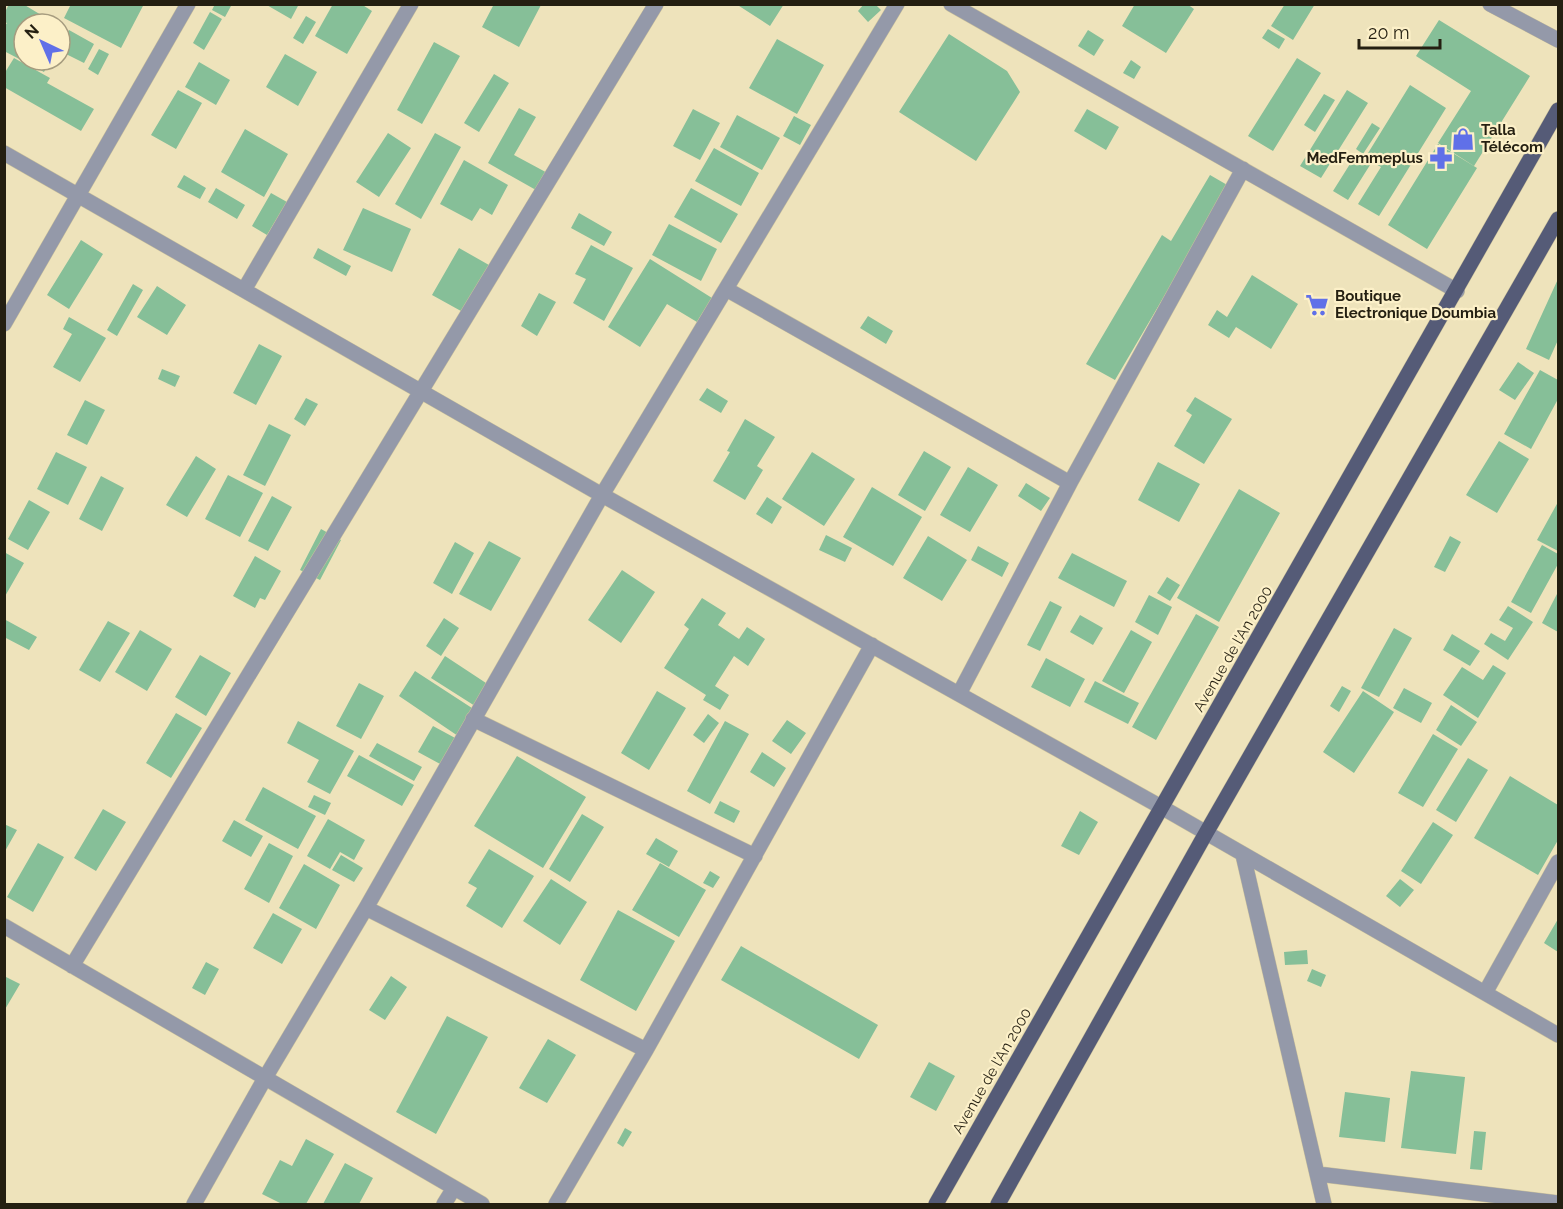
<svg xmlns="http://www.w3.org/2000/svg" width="1563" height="1209" font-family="Raleway,sans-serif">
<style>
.building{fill:#86bf98}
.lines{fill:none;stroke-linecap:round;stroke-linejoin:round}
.minor-casing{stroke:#cac09c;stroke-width:16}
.tertiary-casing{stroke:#cac09c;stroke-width:16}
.primary-casing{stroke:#cac09c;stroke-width:16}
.minor{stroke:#9499a9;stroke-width:15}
.tertiary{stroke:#9499a9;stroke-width:15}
.primary{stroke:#555b77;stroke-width:15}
.labels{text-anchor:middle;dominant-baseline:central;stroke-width:4.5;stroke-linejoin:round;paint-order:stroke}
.poi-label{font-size:15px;font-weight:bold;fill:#241f11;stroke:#fcf0c8;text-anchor:start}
.street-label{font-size:15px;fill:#241f11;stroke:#fcf0c8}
</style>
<rect width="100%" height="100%" fill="#eee3bb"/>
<path class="building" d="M9 4H23L56 24H24V60H50L44 72 4 51V27L7 23 4 22V14Z
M71 4H144L121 48 64 18Z
M215 4 231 6 225 17 212 10Z
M265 4H299L291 19Z
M333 4H361L372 11 347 54 315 36Z
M494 4 541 5 519 47 482 27Z
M736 4H784L770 26Z
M864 4H875L881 10 868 22 858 11Z
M1135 4H1187L1194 9 1166 53 1122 26Z
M1285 4H1315L1293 40 1271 26Z
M210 12 222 19 204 50 193 43Z
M306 16 316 22 303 44 293 38Z
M1439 20 1530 76 1474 166 1438 143 1471 91 1416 56Z
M60 26 66 29 60 41Z
M1268 29 1285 39 1279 49 1262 38Z
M69 30 94 44 84 63 60 51V47Z
M1088 30 1104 40 1094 56 1078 46Z
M949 34 1007 71 1020 92 976 161 899 112Z
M777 39 824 65 797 114 749 88Z
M434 42 460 56 422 124 397 110Z
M99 49 109 54 98 75 88 69Z
M285 54 317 72 298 106 266 87Z
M14 58 50 78 47 83 94 109 81 131 4 87V74Z
M1297 58 1321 73 1273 151 1248 136Z
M1131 60 1141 67 1134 79 1123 73Z
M199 62 230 80 216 105 185 87Z
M494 74 509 83 479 132 464 123Z
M1410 85 1446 108 1379 216 1358 204 1381 167 1365 158Z
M178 90 202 103 176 149 151 135Z
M1347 90 1368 103 1321 178 1300 166Z
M1324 94 1335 100 1315 132 1304 125Z
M519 108 536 117 514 155 553 176 543 194 488 163Z
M693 109 720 123 700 160 673 146Z
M1087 109 1119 127 1106 150 1074 131Z
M737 115 780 138 762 170 720 147Z
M794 116 811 125 800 145 783 136Z
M1372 123 1380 128 1363 154 1356 149Z
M245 129 288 154 264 197 221 172Z
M388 133 411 148 379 197 356 182Z
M435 133 461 147 421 219 395 204Z
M1438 144 1477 168 1427 249 1388 225Z
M714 148 759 173 741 206 695 181Z
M1355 156 1370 165 1348 200 1333 191Z
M464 160 508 185 492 215 480 208 472 221 440 204Z
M184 175 206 188 200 199 177 187Z
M1210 175 1229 186 1115 380 1086 364 1162 235 1171 241Z
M216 188 245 205 237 219 208 202Z
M691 188 738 214 721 243 674 217Z
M271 193 287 202 267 235 252 226Z
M363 208 411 229 392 272 343 250Z
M579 213 612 232 604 246 571 228Z
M669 224 717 249 701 281 652 255Z
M81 240 103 254 69 309 47 295Z
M591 245 633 268 604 321 573 303 586 279 575 274Z
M318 248 351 266 346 276 313 258Z
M459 248 496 269 470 316 432 295Z
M650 259 712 298 697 322 667 304 640 347 608 327Z
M1252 275 1298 304 1271 349 1236 327 1229 338 1208 325 1217 310 1227 317Z
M1558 279V340L1549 360 1526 349Z
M133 284 143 290 117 336 107 330Z
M157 286 186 305 167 335 137 317Z
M539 293 556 302 537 336 521 326Z
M868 316 893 331 886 344 860 328Z
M69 317 106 338 80 382 53 367 72 334 63 329Z
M259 344 282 356 256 405 233 393Z
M1518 362 1534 373 1515 400 1499 390Z
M162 369 180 376 175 387 158 379Z
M1540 370 1558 380V399L1531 449 1504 434Z
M707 388 728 401 721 413 699 400Z
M1195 397 1232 419 1204 464 1174 446 1192 415 1186 411Z
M306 398 318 404 305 426 294 419Z
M85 400 105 410 87 445 67 435Z
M745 419 775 437 757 466 763 470 745 500 713 481 730 452 727 451Z
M269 424 291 435 265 486 243 475Z
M1499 441 1529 459 1497 513 1466 495Z
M924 451 951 467 925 511 898 495Z
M56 452 87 467 68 505 37 489Z
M812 452 855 479 824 526 782 499Z
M196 456 216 469 187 517 166 505Z
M1158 462 1200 484 1179 522 1138 500Z
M968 467 998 485 970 532 940 515Z
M228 475 263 493 240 537 205 519Z
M101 476 124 488 102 531 79 519Z
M1026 483 1050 498 1041 511 1018 496Z
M872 487 922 517 893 566 843 537Z
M1239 489 1280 513 1219 622 1177 598Z
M272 496 292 507 268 551 248 541Z
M767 497 782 507 772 524 756 514Z
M29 500 50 512 28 550 8 539Z
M1558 502V551L1537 540Z
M321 529 341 540 320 580 300 570Z
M826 535 852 548 845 562 819 550Z
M928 536 967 560 942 601 903 578Z
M1450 536 1461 542 1445 572 1434 567Z
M489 541 521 558 491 611 459 594Z
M455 542 474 553 452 594 433 583Z
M1542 545 1558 554V564L1531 613 1511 602Z
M978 546 1009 563 1002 577 971 560Z
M4 552 24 563 4 598Z
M1072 553 1127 581 1114 607 1058 578Z
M255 556 281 571 265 600 260 598 255 608 233 596Z
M622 570 655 592 621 643 588 620Z
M1167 577 1180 585 1170 601 1157 593Z
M1558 592V632L1542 623Z
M1149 595 1172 607 1158 635 1135 622Z
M702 598 726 613 718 625 739 639 747 627 765 639 748 666 734 656 715 686 729 695 720 710 703 700 706 695 664 668 689 629 684 625Z
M1050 601 1062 607 1040 651 1027 645Z
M1508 606 1533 622 1508 660 1484 644 1491 633 1505 641 1513 628 1499 620Z
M1196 614 1219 627 1156 740 1132 727Z
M1080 615 1103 628 1093 645 1070 632Z
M444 618 459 628 441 656 426 646Z
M4 619 37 637 29 650 4 637Z
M108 621 130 633 100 682 79 670Z
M1394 628 1412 638 1379 697 1361 688Z
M140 630 172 649 147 691 115 672Z
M1131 630 1152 642 1124 693 1102 681Z
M1452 634 1480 651 1470 666 1443 650Z
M200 655 231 673 206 716 175 697Z
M445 656 489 685 475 706 431 678Z
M1046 658 1085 679 1070 707 1031 687Z
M1493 665 1506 673 1478 718 1443 695 1462 667 1483 680Z
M415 671 475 710 458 736 399 696Z
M1095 681 1139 703 1128 724 1084 702Z
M359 683 384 696 361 739 336 726Z
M1342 686 1351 691 1339 712 1330 706Z
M1404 688 1432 703 1421 723 1393 708Z
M657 691 686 708 649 770 621 753Z
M1363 691 1394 712 1354 773 1323 752Z
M1451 705 1477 722 1461 746 1436 730Z
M176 713 202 728 171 778 146 763Z
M708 714 719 723 704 743 693 735Z
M787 720 806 733 791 754 772 741Z
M298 721 354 751 330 794 307 782 319 760 287 743Z
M725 721 749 734 710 804 687 791Z
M433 726 457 739 442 765 418 752Z
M1433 734 1458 749 1423 807 1398 793Z
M377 743 422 767 414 781 369 756Z
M762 752 786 768 774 787 750 772Z
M359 755 414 785 402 806 347 776Z
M517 756 586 797 543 868 474 826Z
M1468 758 1488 770 1456 822 1436 810Z
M1510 776 1558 805V840L1538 875 1474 838Z
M263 787 316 816 298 849 245 820Z
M314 795 331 803 325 815 308 807Z
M720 801 740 811 734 823 714 813Z
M103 809 126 822 96 871 74 858Z
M1080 811 1098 822 1079 855 1061 846Z
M582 814 604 827 570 882 549 869Z
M328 819 365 840 354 860 340 852 330 869 307 856Z
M234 820 263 836 251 857 222 841Z
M1433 822 1453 835 1421 884 1401 871Z
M4 824 17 830 4 853Z
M656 838 678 851 669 867 646 854Z
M38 843 64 857 33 912 7 897Z
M269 843 293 856 269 903 244 889Z
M489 849 534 876 502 928 466 906 477 888 468 883Z
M341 855 363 868 354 882 332 870Z
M660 863 706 890 679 937 632 910Z
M304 864 340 885 316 929 279 908Z
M710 871 720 877 713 888 703 883Z
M551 879 587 902 560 945 523 921Z
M1400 879 1414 890 1400 907 1386 896Z
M618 910 675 941 636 1011 580 980Z
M273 913 302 929 282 964 253 948Z
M1558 919V952L1544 943Z
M741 946 878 1025 859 1059 721 980Z
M1307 950 1308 964 1285 965 1284 952Z
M206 962 219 969 205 995 192 988Z
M1312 969 1326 975 1321 987 1307 981Z
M4 976 20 984 4 1011Z
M391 976 407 987 385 1020 369 1010Z
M447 1016 488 1037 436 1134 396 1112Z
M548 1039 576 1055 547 1103 519 1088Z
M929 1062 955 1076 936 1111 910 1097Z
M1411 1071 1465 1077 1456 1154 1401 1148Z
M1345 1092 1390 1098 1385 1142 1339 1137Z
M625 1128 632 1132 623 1147 617 1143Z
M1474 1131 1486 1132 1482 1170 1470 1169Z
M306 1139 334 1154 306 1204H282L262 1194 280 1160 292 1166Z
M345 1163 373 1178 359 1204H323Z"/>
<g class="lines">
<g class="minor-casing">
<path id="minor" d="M951 4 1457 291
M4 153 602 495 1163 808 1558 1035
M726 289 1070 483 959 694
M244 290 411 4
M4 324 188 4
M1070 483 1243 169
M473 719 755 856
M1243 855 1324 1204
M366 908 646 1050
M4 926 482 1204
M72 966 656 4
M1485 993 1558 862
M1318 1174 1558 1203
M194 1204 265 1078 366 908 602 495 897 4
M444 1204 454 1188
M556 1204 646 1050 872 645"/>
</g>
<g class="tertiary-casing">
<path id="tertiary" d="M1490 4 1558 40"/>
</g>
<g class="primary-casing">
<path id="primary" d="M936 1204 1558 110
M998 1204 1206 833 1558 219"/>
</g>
<use href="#minor" class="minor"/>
<use href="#tertiary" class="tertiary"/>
<use href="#primary" class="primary"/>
</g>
<defs>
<g id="shop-bare" transform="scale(1.8)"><path d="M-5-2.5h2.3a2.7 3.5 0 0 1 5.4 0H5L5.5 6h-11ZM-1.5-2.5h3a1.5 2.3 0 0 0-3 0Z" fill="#6070e8" stroke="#fcf0c8" stroke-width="2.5" paint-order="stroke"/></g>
<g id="pharmacy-bare" transform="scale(1.8)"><path d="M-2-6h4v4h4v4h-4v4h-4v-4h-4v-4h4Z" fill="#6070e8" stroke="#fcf0c8" stroke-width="2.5" paint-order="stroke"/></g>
<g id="supermarket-bare" transform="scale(1.8)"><path d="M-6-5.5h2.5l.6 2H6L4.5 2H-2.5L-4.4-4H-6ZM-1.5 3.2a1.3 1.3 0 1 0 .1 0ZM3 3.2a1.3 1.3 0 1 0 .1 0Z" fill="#6070e8" stroke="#fcf0c8" stroke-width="2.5" paint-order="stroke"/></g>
</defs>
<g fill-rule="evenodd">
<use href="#shop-bare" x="1463" y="139"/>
<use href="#pharmacy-bare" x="1441" y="158"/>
<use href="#supermarket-bare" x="1317" y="305"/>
</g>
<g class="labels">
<g class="poi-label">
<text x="1481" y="130">Talla<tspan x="1481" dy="17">Télécom</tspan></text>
<text x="1423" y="158" text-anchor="end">MedFemmeplus</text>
<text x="1335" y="296">Boutique<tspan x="1335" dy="17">Electronique Doumbia</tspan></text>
</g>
<g class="street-label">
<text transform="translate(1233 649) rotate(-60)">Avenue de l'An 2000</text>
<text transform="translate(992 1071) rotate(-60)">Avenue de l'An 2000</text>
</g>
</g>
<rect width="1563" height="1209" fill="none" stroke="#241f11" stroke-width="12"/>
<g transform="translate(42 42) rotate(316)"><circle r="28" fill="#fcf0c8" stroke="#a69c7f" stroke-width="1.5"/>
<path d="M0-4.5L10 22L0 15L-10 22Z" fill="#6070e8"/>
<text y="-9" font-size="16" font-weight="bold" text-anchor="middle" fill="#241f11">N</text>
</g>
<path d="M1359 39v9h81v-9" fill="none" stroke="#241f11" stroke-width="3"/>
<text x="1368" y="39" font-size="18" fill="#241f11" stroke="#fcf0c8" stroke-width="4.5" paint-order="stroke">20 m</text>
</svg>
